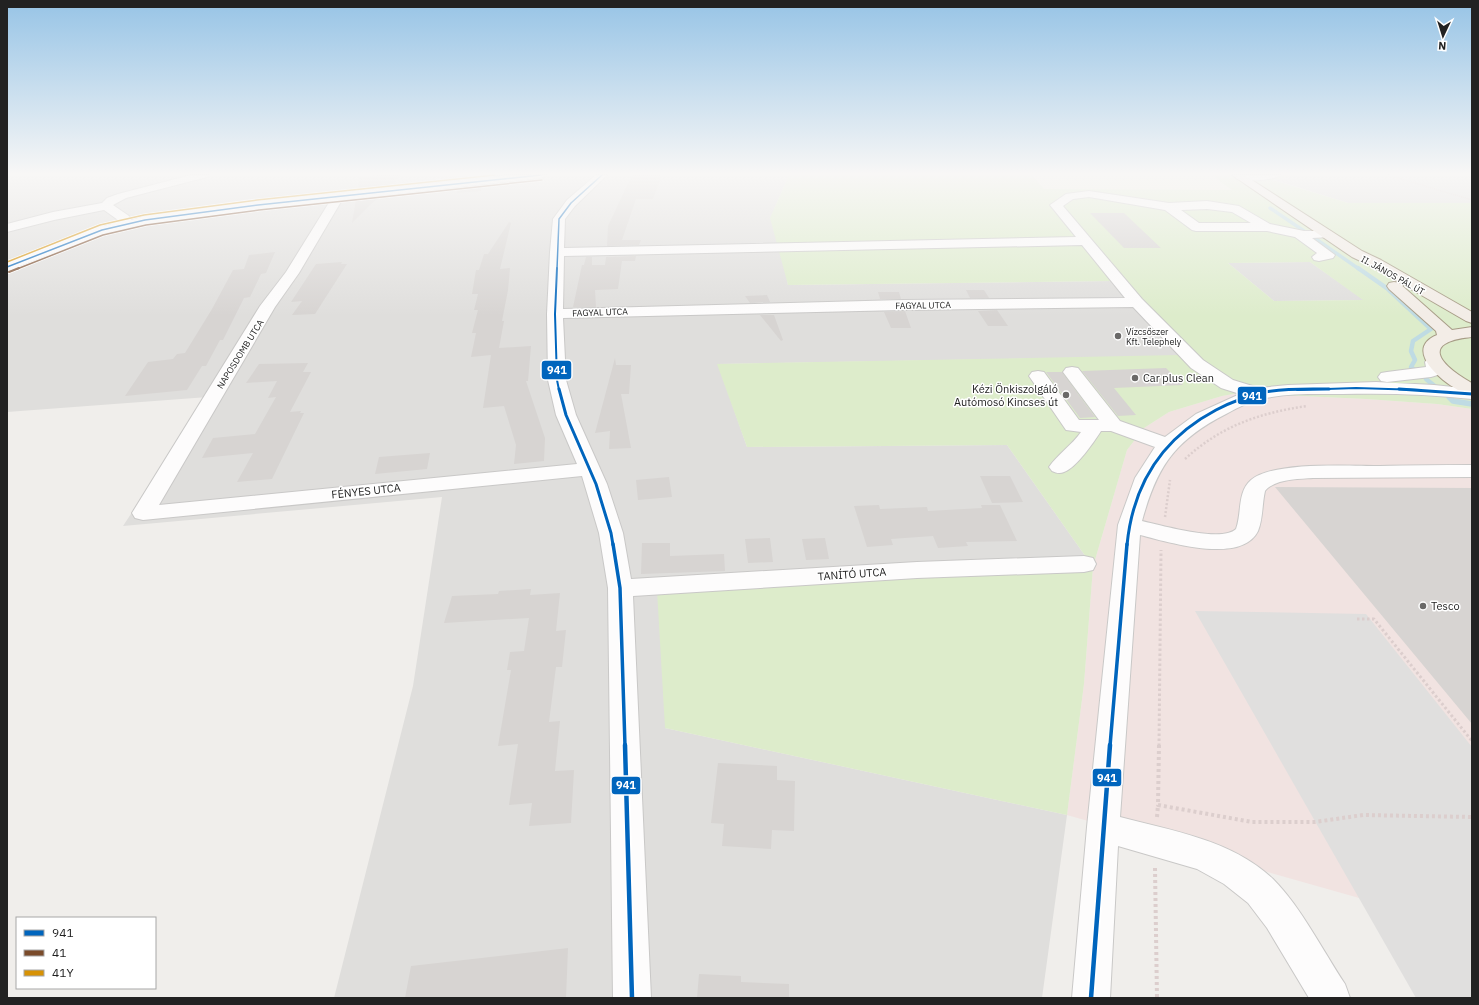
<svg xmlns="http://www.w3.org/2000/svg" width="1479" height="1005" font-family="'IBM Plex Sans',sans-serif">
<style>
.residential{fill:#dfdedc}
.commercial{fill:#f1e3e1}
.farmland{fill:#efefdf}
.grass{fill:#ddeccb;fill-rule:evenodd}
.parking{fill:#e0dfde}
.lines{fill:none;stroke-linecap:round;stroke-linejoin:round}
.stream-far2{stroke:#bfdbe3;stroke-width:3.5}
.stream-far1{stroke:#bfdbe3;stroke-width:4.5}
.stream{stroke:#bfdbe3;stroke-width:5.5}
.building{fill:#d7d4d2}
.minor-casing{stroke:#c9c8c7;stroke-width:2}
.major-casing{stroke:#a79c86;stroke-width:2}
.path-far3{stroke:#dccecd;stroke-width:1.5;stroke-dasharray:1 1;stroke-linecap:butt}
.path-far2{stroke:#dccecd;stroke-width:2.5;stroke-dasharray:2 2;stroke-linecap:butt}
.path-far1{stroke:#dccecd;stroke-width:3;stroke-dasharray:2.5 2.5;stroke-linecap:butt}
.path{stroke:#dccecd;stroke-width:4;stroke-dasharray:3 3;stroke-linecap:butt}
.minor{fill:#fdfcfc;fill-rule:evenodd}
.major{fill:#f3ede7;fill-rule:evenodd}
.bus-1-far4-casing{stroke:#fff;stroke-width:3}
.bus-1-far3-casing{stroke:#fff;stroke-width:4}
.bus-1-far2-casing{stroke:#fff;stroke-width:6}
.bus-1-far1-casing{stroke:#fff;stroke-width:6}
.bus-1-casing{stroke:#fff;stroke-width:8}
.bus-2-far1-casing{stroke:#fff;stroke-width:3}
.bus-2-casing{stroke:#fff;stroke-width:4}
.bus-3-casing{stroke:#fff;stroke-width:3}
.bus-1-far4{stroke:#0065bd;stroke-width:1.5}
.bus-1-far3{stroke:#0065bd;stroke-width:2}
.bus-1-far2{stroke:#0065bd;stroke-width:3}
.bus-1-far1{stroke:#0065bd;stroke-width:3.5}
.bus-1{stroke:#0065bd;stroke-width:4.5}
.bus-2-far1{stroke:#7a4b2a;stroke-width:1.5}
.bus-2{stroke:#7a4b2a;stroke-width:2}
.bus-3{stroke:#d79205;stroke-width:1.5}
.poi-dot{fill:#6a6968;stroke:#fff;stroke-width:1.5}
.labels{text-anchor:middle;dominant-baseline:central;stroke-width:3;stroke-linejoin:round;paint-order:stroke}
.far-street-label{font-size:9px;fill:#222;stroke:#fff}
.far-poi-label{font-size:9px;fill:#222;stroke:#fff;text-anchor:start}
.poi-label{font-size:11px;fill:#222;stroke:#fff;text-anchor:start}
.street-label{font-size:11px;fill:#222;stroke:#fff}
.line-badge{stroke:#fff;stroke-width:1.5}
.badge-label{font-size:11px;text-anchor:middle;font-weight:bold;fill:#fff}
</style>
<rect width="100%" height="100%" fill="#f0eeeb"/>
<path class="residential" d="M7 175H789L774 209 788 285 1113 281 1180 356 718 364 747 447 1007 445 1093 567 665 728 1067 815 1042 998H334L413 686 442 497 123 526 208 397 7 412Z
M1298 175H1472V203H1348L1272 179Z
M1310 262 1364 300 1274 301 1228 263Z"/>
<path class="commercial" d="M1239 393 1366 399 1437 404 1472 409V930L1067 815 1084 684 1093 567 1127 450 1144 428 1169 412 1222 396Z"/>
<path class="farmland" d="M1032 175H1212L1233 190 1044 189Z"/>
<path class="grass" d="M789 175H1032L1044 189 1232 190 1212 175H1298L1273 180 1348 203H1472V409L1437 404 1366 399 1239 393 1222 396 1169 412 1144 428 1127 450 1093 567 1084 684 1067 815 665 728 657 590 1093 567 1007 445 747 447 717 364 1179 355 1113 281 788 285 770 218ZM1310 262 1363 300 1274 301 1228 263Z"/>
<path class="parking" d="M1195 611 1366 614 1472 747V998H1416Z"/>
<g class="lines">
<path class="stream-far2" d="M1270 208 1304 231
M1313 237 1359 269"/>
<path class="stream-far1" d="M1358 268 1388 289 1431 329 1413 341 1411 351 1415 360 1411 367 1415 370
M1426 379 1437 388"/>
<path class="stream" d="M1449 397 1453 401 1472 404"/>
</g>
<path class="building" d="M380 175H401L390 186 358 189 360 177Z
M632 175H662L653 199H636L622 240H641L639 245 607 246 608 226Z
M481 186V191L457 193 458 189Z
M378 198 371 204 352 223 356 200Z
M1090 213H1124L1161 248H1124Z
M509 222 511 223 500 269 510 268 508 290 502 321H504L499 348 531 346 528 381H526L545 438 544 461 514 464 516 445 504 406 483 408 491 355 471 357 476 333H472L478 310H474L478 294H472L476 270H479L484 254H488Z
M275 252 266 273 261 274 250 297 244 298 223 340H220L206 366H202L187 390 125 396 148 362 173 359 177 354 185 353 212 309 233 270 244 269 249 255Z
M636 256 635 261H622L618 289 595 290 596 307H573L582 265H584L586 257H592V265H605L606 257Z
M342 262 341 264H347L315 314 292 315 302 301 291 302 316 264Z
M966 290H984L989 298H970Z
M878 292H899L901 299H880Z
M767 295 770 302 750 303 745 296Z
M997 310 1008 326H988L978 311Z
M905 311 911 328H891L884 312Z
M760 315H774L783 340 781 341Z
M615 358 616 365H631L629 394H621L631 448 609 449 610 431 595 433Z
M308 363 303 372H311L290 412 301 411 300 413H304L272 479 237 482 253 453 202 458 213 438 255 434 276 397 268 398 277 381 246 383 259 364Z
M1166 368 1183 385 1114 388 1136 415 1118 416 1082 371Z
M1046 372H1062L1095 417 1080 418Z
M430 453 427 469 375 474 379 457Z
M980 476H1010L1023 502 992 503Z
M669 477 672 497 638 500 636 480Z
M1275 487 1472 488V724Z
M879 505 880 509 927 507 928 511 982 508 981 505H1000L1017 541 966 542 968 546 938 548 933 536 891 539 893 545 867 547 854 506Z
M770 538 773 562 748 563 745 539Z
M825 538 829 559 806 560 802 539Z
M642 543H670V556L724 554 725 571 641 574Z
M531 589 530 595 560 593 556 631 566 630 562 667H556L549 722 560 721 555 771 574 770 571 823 529 826 532 803 509 805 518 744 498 746 511 670H507L510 652 524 651 529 618 444 623 452 596 498 594 499 591Z
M718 763 777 766V780L795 781 794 831 772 830 771 849 722 846 724 824 711 823Z
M568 948 566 998H405L411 966Z
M699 974 741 976V982L789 984V998H697Z"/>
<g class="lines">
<g class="minor-casing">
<path id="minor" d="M191 175H208L207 177 126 198 113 205 129 216 131 220 145 216 258 201 511 175H546L541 178 342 200 299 273 275 307 159 505 577 464 556 415 548 380 547 314 550 252 553 219 567 200 596 175H607L575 206 565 219 564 248 1076 237 1050 205 1066 194 1089 191 1169 203 1207 201 1239 206 1270 224 1304 231H1331L1332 234 1331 237 1312 238 1335 255 1333 258 1319 261 1314 260 1312 257 1317 253 1295 237 1267 231H1196L1192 230 1165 210 1089 197 1073 199 1063 206 1142 299 1203 360 1233 380 1259 388 1288 385 1376 382 1434 385 1472 389V399C1429 394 1385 393 1342 394 1317 394 1290 393 1266 398 1252 400 1239 407 1226 414 1175 440 1157 466 1142 521 1160 525 1222 543 1236 529 1242 513 1237 492 1251 480 1273 461 1351 466 1380 466 1411 465 1441 465 1472 465V477L1313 478C1299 479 1274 479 1265 491 1262 504 1263 519 1258 531 1241 565 1168 542 1140 535L1120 817C1173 831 1232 840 1273 879 1301 907 1323 951 1345 984L1350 998H1309L1267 928 1248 903 1224 884 1197 869 1118 846 1110 998H1072L1087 827 1118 525 1135 478 1155 447 1111 431H1101C1094 442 1076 468 1064 472 1060 474 1056 473 1052 471L1049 467C1058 454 1072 445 1081 432L1066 430 1029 376 1032 372 1038 371 1044 372 1079 420H1099L1063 372 1066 368 1072 367 1078 368 1120 421 1165 437 1196 414 1240 394 1221 388 1191 368 1133 307 903 310 563 318 566 380 576 415 607 484 623 533 631 579 917 562 1084 556 1093 558 1096 564 1093 570 1084 572 917 578 633 596 651 998H613L608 588 599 533 582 476 143 520 135 518 132 513 260 306 286 272 330 201 145 224 106 233 7 271V262C37 250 67 236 98 227 105 225 113 225 118 220L104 210 54 220 7 232V224L53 212 102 203 107 198 118 194ZM1207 209 1232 212 1251 223H1199L1181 210ZM1082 245 1125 298 903 300 563 309 564 256Z
M1241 175H1280C1276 180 1241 183 1236 178Z
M1434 357 1440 358 1443 362 1444 370 1441 374 1431 377 1387 382 1381 381 1378 377 1381 373 1387 372 1426 367 1425 362 1428 358Z"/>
</g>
<g class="major-casing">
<path id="major" d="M1232 175H1244L1362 251 1381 260 1472 312V323L1466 321 1371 266 1352 257Z
M1394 282 1399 283 1452 330 1472 327V337C1463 338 1453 339 1445 344 1426 356 1463 378 1472 383V396C1453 392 1398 351 1437 335L1436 331 1389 289 1387 286 1389 283Z"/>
</g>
<path class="path-far3" d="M1388 175 1472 200"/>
<path class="path-far2" d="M1185 459C1221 426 1259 413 1307 406
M1165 517 1170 480"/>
<path class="path-far1" d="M1357 619H1374L1472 741
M1159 746 1161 550"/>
<path class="path" d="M1159 745 1158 805 1252 822H1315L1363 815 1472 817
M1157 817 1158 805
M1155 868 1157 998"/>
<use href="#minor" class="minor"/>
<use href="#major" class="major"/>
<g class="bus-1-far4-casing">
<path id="bus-1-far4" d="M7 267 102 230 145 220 258 205 541 175
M557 269 559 219 571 203 602 175"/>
</g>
<g class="bus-1-far3-casing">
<path id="bus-1-far3" d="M557 268 555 314 557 380 559 390
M1297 390 1356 388 1421 390"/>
</g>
<g class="bus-1-far2-casing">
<path id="bus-1-far2" d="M559 389 566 415 596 484 611 533 613 545
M1399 389 1472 394
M1127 545C1133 484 1161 439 1216 410 1231 402 1248 396 1265 392 1286 388 1308 389 1329 389"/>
</g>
<g class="bus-1-far1-casing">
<path id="bus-1-far1" d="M613 544 620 588 625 746
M1110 746 1127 544"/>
</g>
<g class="bus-1-casing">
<path id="bus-1" d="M625 745 632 998
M1091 998 1110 745"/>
</g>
<g class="bus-2-far1-casing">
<path id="bus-2-far1" d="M17 269 103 235 146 225 259 210 542 180"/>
</g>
<g class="bus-2-casing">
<path id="bus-2" d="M9 272 19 268"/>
</g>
<g class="bus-3-casing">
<path id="bus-3" d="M7 262 100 225 144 215 257 200 495 175"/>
</g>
<use href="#bus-1-far4" class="bus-1-far4"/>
<use href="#bus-1-far3" class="bus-1-far3"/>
<use href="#bus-1-far2" class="bus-1-far2"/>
<use href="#bus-1-far1" class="bus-1-far1"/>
<use href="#bus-1" class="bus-1"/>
<use href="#bus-2-far1" class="bus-2-far1"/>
<use href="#bus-2" class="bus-2"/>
<use href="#bus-3" class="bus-3"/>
</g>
<linearGradient id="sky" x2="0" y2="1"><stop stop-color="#97c4e6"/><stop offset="0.55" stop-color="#f8f7f6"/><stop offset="1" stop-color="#f8f7f6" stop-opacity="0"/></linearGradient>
<rect width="1479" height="316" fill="url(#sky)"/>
<g class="poi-dot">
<circle cx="1118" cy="336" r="4"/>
<circle cx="1135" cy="378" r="4"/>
<circle cx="1066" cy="395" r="4"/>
<circle cx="1423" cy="606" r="4"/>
</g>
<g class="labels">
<g class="far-street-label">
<text transform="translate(1393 275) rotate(29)">II. JÁNOS PÁL ÚT</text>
<text transform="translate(923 305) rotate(-1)">FAGYAL UTCA</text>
<text transform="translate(600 312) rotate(-2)">FAGYAL UTCA</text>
<text transform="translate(240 354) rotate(-58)">NAPOSDOMB UTCA</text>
</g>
<g class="far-poi-label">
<text x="1126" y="331">Vízcsőszer<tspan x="1126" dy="10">Kft. Telephely</tspan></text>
</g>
<g class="poi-label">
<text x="1143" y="378">Car plus Clean</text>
<text x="1058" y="389" text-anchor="end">Kézi Önkiszolgáló<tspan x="1058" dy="13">Autómosó Kincses út</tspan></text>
<text x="1431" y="606">Tesco</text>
</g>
<g class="street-label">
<text transform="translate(366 491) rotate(-6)">FÉNYES UTCA</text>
<text transform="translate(852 574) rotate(-4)">TANÍTÓ UTCA</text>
</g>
</g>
<g class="line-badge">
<rect x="541" y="360" width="31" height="20" rx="4" fill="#0065bd"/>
<rect x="1237" y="386" width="30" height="19" rx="4" fill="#0065bd"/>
<rect x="1092" y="768" width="30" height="19" rx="4" fill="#0065bd"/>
<rect x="611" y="776" width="30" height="19" rx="4" fill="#0065bd"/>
</g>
<g class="badge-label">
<text x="557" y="374">941</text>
<text x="1252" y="400">941</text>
<text x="1107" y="782">941</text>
<text x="626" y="789">941</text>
</g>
<rect width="1479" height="1005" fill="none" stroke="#222222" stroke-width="16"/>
<rect x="16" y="917" width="140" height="72" fill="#ffffff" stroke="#a7a7a7"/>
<rect x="24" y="930" width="20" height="6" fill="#0065bd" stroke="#a7a7a7"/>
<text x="52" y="937" font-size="12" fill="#222222">941</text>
<rect x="24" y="950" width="20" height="6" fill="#7a4b2a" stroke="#a7a7a7"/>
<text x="52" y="957" font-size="12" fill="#222222">41</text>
<rect x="24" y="970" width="20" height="6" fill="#d79205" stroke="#a7a7a7"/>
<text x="52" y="977" font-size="12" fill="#222222">41Y</text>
<g transform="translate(1443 36) rotate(184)" stroke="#ffffff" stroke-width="3" paint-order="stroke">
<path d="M0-3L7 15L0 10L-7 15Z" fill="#222222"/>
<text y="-6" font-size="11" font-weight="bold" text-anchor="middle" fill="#222222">N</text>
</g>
</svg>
